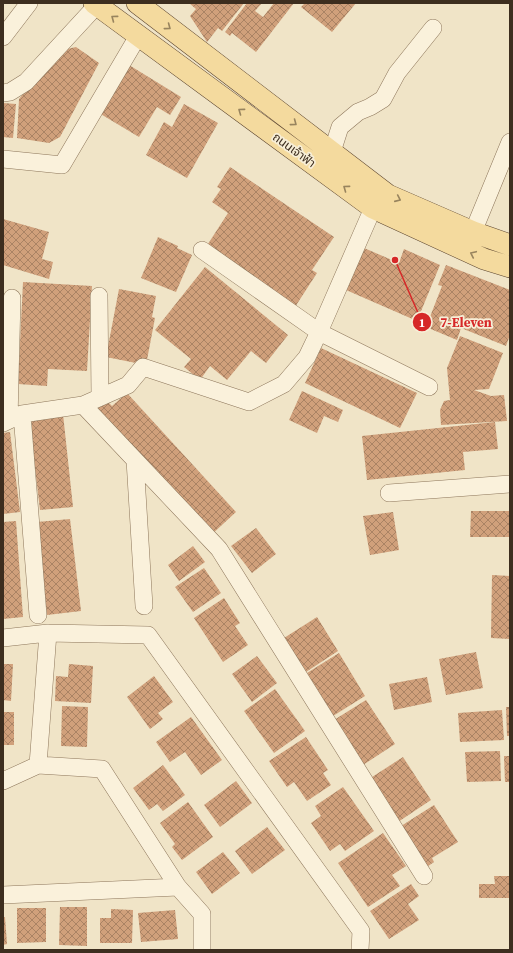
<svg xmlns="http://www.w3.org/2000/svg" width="513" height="953" font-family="'Source Serif 4','Noto Sans Thai',serif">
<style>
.building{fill:url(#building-cross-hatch)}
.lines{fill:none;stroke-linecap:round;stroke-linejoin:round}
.minor-casing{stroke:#8d765b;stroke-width:18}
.major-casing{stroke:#5b442f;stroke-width:22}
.minor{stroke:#faf1db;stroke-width:17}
.major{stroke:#f4da9e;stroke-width:21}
.oneway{stroke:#98845e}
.labels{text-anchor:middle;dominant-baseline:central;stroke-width:3.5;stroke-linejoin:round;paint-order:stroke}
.street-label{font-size:12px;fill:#3d2e1f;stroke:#f7eed7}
.leader{fill:none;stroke:#d62828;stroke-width:1.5}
.callout-dot{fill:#d62828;stroke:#f7eed7;stroke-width:1.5}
.mark-label{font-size:12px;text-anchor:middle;font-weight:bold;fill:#fff}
.callout-label{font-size:13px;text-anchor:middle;font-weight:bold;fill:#d62828;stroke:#f7eed7;stroke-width:3.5;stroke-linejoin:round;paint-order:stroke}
</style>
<defs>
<pattern id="building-cross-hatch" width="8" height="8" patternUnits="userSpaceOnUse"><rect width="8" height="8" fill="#d0a07b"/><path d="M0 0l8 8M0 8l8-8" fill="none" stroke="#aa8364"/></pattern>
</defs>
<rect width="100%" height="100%" fill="#f0e4c7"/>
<path class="building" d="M189 3H244L222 31 218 28 207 42 190 16 196 9Z
M247 3H262L255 11 263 17 274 3H294L256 52 232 33 230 36 225 32Z
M305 3H356L332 32 301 7Z
M76 47 99 63 60 137 49 143 17 138 19 99 58 51Z
M129 65 181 97 170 115 157 107 139 137 99 113Z
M3 103 16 104 13 138 3 137Z
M184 104 218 123 187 178 146 155 164 122 172 127Z
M230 167 334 237 312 270 317 273 295 307 206 247 228 213 212 202 221 189 217 187Z
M3 219 49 232 42 259 53 262 49 279 3 265Z
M158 237 178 246 177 248 192 255 176 292 141 278Z
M364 248 399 263 404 249 440 265 417 321 346 290Z
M446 265 510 290V335L506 346 461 328 457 340 426 327 442 286 438 285Z
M205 267 288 335 266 363 251 351 227 380 210 366 200 380 184 367 191 359 155 330Z
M23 282 92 286 87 371 48 369 47 386 18 384Z
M119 289 156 296 152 317 155 318 146 365 106 357Z
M460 336 503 353 489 389 474 390 491 396 504 395 507 421 441 425 440 410 444 401 450 400 447 368Z
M321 348 417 393 400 428 305 383Z
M302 391 343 410 338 422 324 416 317 433 289 420Z
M127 393 236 512 210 536 95 409 105 399 112 406Z
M63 414 73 507 40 510 29 418Z
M495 422 498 449 463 452 465 470 367 480 362 436Z
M10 432 20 512 3 514V433Z
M471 511H510V537H470Z
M393 512 399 550 370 555 363 516Z
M70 519 81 611 47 615 37 522Z
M16 521 23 617 3 619V522Z
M256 528 276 554 252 573 231 546Z
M193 546 205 562 179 581 168 565Z
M204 568 221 593 193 612 175 587Z
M492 575 510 576V639L491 638Z
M224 598 240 623 235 626 248 645 223 662 194 618Z
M317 617 338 651 306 672 284 638Z
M476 652 483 688 446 695 439 659Z
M339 653 365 696 333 716 307 673Z
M257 656 277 683 252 702 232 674Z
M3 664H13L11 701 3 700Z
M69 664 93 666 91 703 55 701 56 676 68 677Z
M154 676 173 702 158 713 163 719 150 729 127 697Z
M427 677 432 702 394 710 389 684Z
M275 689 305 731 274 753 244 711Z
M366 700 395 744 363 765 334 720Z
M62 706 88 707 87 747 61 746Z
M506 707H510V736H507Z
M502 710 504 740 460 742 458 713Z
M3 712H14V745H3Z
M191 717 222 760 201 775 185 752 170 762 156 742Z
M306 737 328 770 323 773 331 785 307 801 294 782 287 787 269 761Z
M500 751 501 781 467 782 465 752Z
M504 756H510V782H505Z
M403 757 431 800 398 822 369 779Z
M163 765 185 795 163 811 157 804 149 810 133 788Z
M236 781 252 803 220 827 204 805Z
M343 787 374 831 345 851 340 844 330 851 311 823 321 816 315 806Z
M188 802 213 837 182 860 172 847 175 844 160 823Z
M434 805 458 842 432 858 434 862 424 869 398 828Z
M267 827 285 850 252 874 235 851Z
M383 833 406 866 392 875 400 886 368 907 338 863Z
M223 852 240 873 212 894 196 872Z
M494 876H510V898H479V884H495Z
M411 884 419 896 408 904 419 920 389 939 370 911Z
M60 907H87V946L59 945Z
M17 908H46V942L17 943Z
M111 909 133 910 132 943H100V918H111Z
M175 910 178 939 141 942 138 913Z
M3 917H5L7 944 3 945Z"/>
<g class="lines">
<g class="minor-casing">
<path id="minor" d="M3 37 29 3
M3 93 10 92 26 82 97 5
M332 152 340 127 358 112 370 107 383 99 397 73 433 28
M3 159 62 165 138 36
M473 232 510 142
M202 250 319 332 429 387
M99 296 100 397
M83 405 219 549 424 876
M22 414 38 615
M9 420 12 298
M3 423 22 414 83 405 128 385 143 367 249 402 284 384 307 357 319 332 373 208
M135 460 144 606
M389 493 510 484
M3 638 48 633 148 635 361 931 360 950
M38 765 48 633
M3 781 38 765 102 769 178 887 202 914V950
M3 895 178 887"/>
</g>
<g class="major-casing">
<path id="major" d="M94 3 373 208 484 259 510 267
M137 3 388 195 473 232 510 245"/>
</g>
<use href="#minor" class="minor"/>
<use href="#major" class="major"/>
</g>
<defs><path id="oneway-chevron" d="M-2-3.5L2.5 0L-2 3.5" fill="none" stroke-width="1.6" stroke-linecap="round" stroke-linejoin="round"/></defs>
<g class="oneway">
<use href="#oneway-chevron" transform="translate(114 18) rotate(-143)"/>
<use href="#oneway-chevron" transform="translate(168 27) rotate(37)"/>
<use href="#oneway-chevron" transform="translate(241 111) rotate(-144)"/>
<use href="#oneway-chevron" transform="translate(294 123) rotate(37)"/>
<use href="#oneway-chevron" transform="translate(346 188) rotate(-144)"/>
<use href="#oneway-chevron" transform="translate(398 199) rotate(24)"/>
<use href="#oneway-chevron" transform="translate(473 254) rotate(-155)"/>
</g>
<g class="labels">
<g class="street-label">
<text transform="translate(294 150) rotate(36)">ถนนเจ้าฟ้า</text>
</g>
</g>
<path class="leader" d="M395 260L422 322"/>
<g class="callout-dot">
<circle cx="395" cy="260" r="4"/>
<circle cx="422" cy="322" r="10"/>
</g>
<g class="mark-label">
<text x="422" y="327">1</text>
</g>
<g class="callout-label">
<text x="466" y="327">7-Eleven</text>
</g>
<rect width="513" height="953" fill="none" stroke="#3d2e1f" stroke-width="8"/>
</svg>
